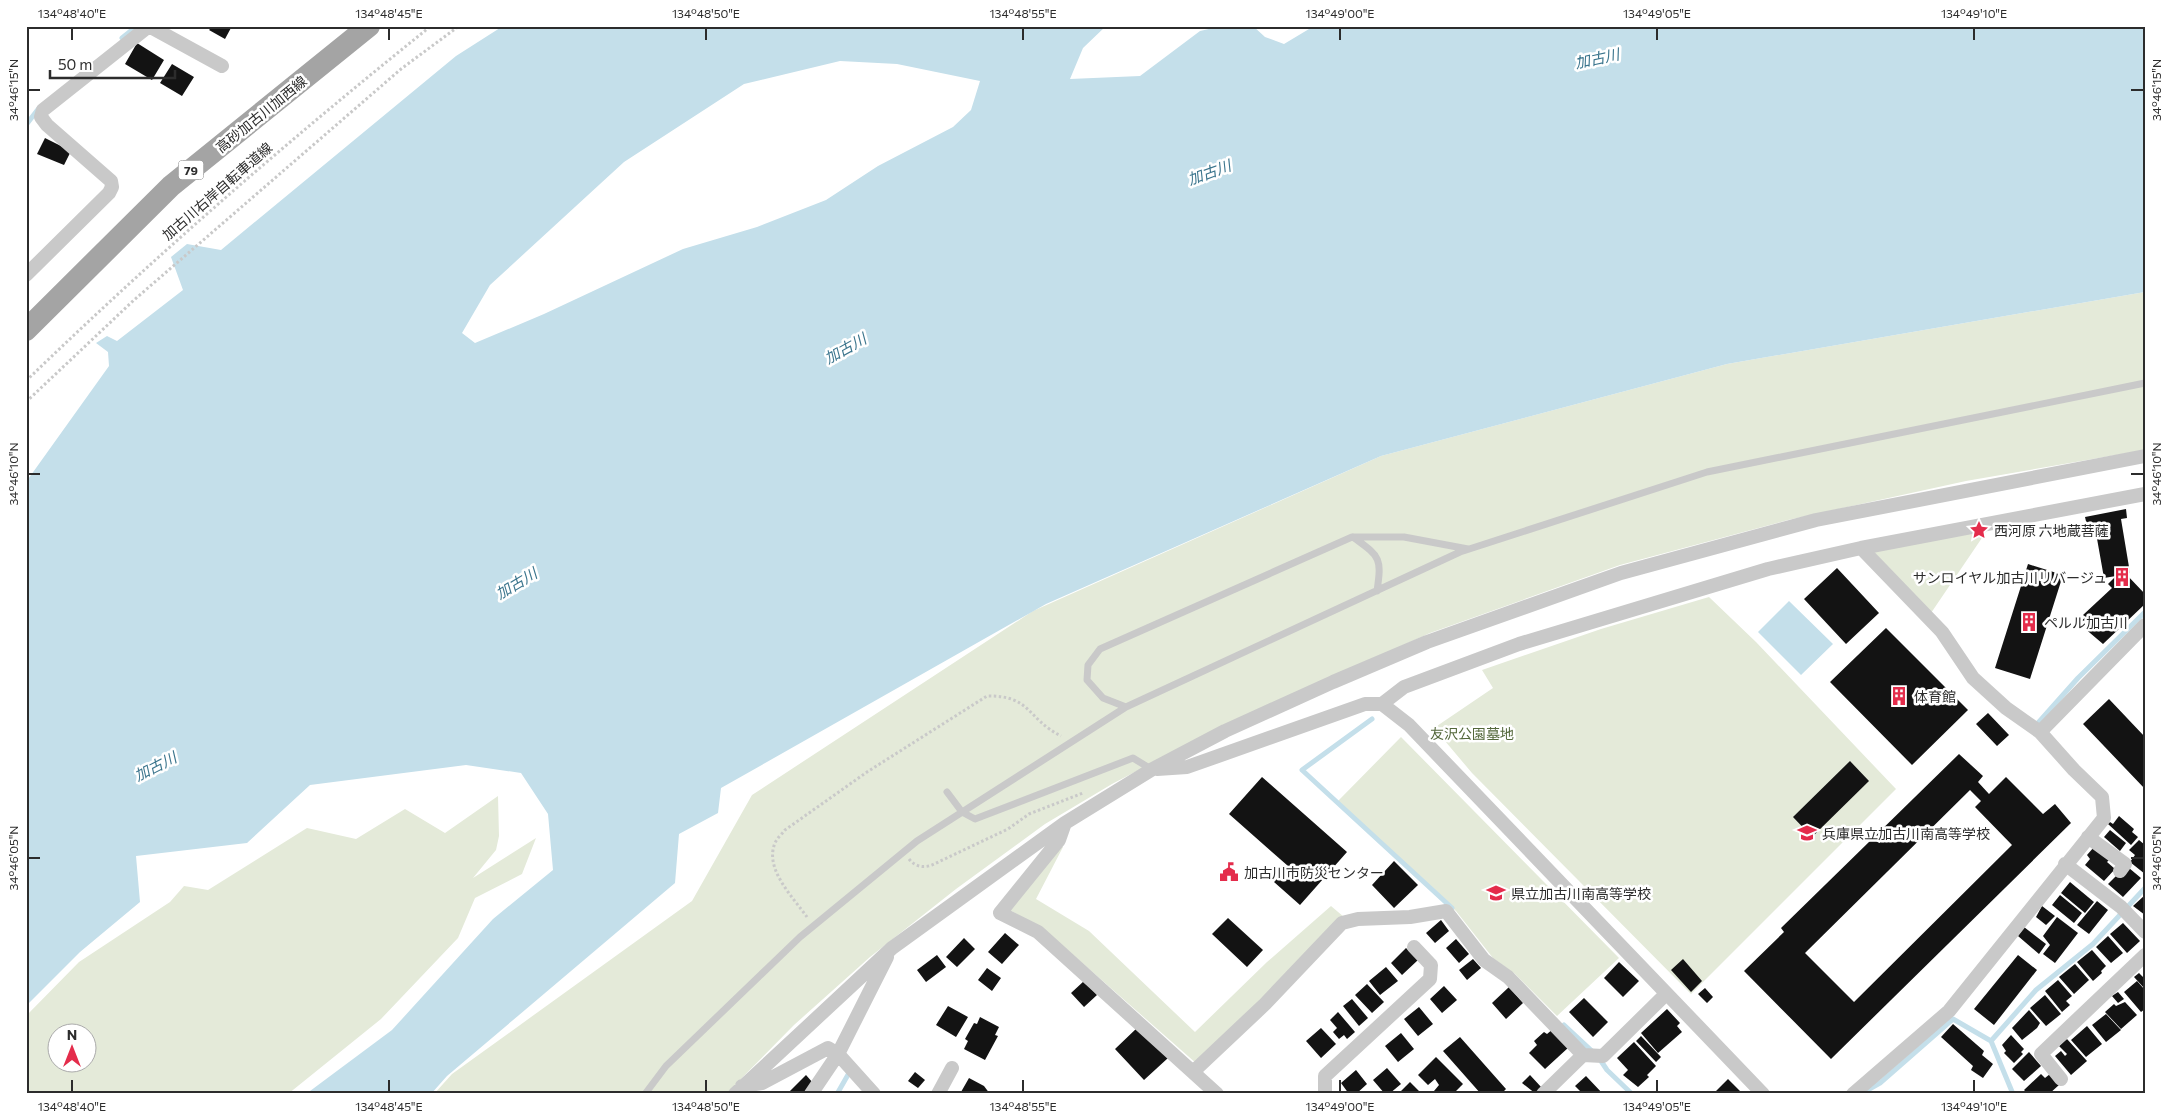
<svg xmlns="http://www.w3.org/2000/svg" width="2171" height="1120" font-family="Commissioner,'Noto Sans JP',sans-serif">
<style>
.green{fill:#e4ead9;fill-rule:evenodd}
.water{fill:#c4dfea;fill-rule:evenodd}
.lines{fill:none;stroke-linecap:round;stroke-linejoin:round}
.stream{stroke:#c4dfea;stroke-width:5}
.building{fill:#131313;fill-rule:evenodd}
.path{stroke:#c9c9c9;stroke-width:3;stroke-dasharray:2.5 2.5;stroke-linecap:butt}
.service{stroke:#c9c9c9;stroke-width:7}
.minor{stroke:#c9c9c9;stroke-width:14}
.primary{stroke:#a4a4a4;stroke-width:22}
.ticks{fill:none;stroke:#2c2c2c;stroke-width:2}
.labels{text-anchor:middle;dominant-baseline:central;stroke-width:5;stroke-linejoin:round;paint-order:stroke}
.shield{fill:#fff;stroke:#6b6b6b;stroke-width:1}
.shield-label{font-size:12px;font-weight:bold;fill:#2c2c2c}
.street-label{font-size:14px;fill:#2c2c2c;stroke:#fff}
.poi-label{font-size:14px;fill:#2c2c2c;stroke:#fff;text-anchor:start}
.park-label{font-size:14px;fill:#53673a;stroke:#fff}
.water-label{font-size:15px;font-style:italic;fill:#3b758d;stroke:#fff}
.neatline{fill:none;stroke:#2c2c2c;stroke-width:2}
.ticks-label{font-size:12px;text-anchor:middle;fill:#2c2c2c}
</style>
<rect width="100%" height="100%" fill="#fff"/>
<path class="green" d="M2145 292V450L1966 481 1788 520 1620 565 1430 633 1213 731 1112 784 1045 824 956 889 870 957 794 1025 726 1094H434L452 1074 692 901 752 795 1033 611 1381 456 1727 364Z
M1988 529 1931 613 1873 551Z
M1709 597 1756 642 1896 789 1691 994 1472 773 1434 728 1493 688 1482 670 1601 629Z
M1401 737 1619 958 1557 1016 1515 974 1493 958 1456 911 1338 801Z
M498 796 499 836 496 850 473 878 536 838 522 874 475 898 458 938 381 1019 288 1094H26V1016L79 962 170 902 184 886 208 890 307 828 356 839 405 809 445 833ZM88 1032V1062H58V1032Z
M1059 845 1063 847 1036 899 1089 931 1195 1032 1267 962 1331 906 1344 917 1197 1064 1046 931 1008 909Z"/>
<path class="water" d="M503 26H1106L1083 48 1070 79 1140 76 1200 31 1222 26H1253L1265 37 1284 44 1314 26H2145V292L1727 364 1381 456 1046 604 721 788 718 813 679 834 675 883 447 1076 431 1094H306L392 1030 493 919 553 870 548 814 521 773 466 765 310 785 247 843 136 856 140 902 80 952 26 1006V482L109 366 108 352 96 343 107 336 117 341 183 290 171 257 187 244 221 250 456 56ZM840 61 897 64 980 81 971 110 953 127 878 166 826 200 757 227 683 249 544 314 475 343 462 333 490 285 624 162 744 84Z
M1789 601 1833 644 1801 675 1758 632Z"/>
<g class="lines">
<path class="stream" d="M122 38 137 26
M26 125 39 108
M1372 719 1302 770 1452 908
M2038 723 2078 678 2145 612
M1564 1025 1593 1052
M1991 1041 2036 990 2093 944 2145 888
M1599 1058 1607 1070 1632 1094
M1864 1092 1880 1083 1953 1019 1991 1041 2013 1094
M837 1094 849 1073"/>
</g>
<path class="building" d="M207 26H232L225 39 209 30 211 28Z
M137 43 164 60 152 80 125 64Z
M172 64 194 77 182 96 160 83Z
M45 138 71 151 64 165 37 154Z
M2126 509 2127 518 2121 519 2130 573 2126 574 2145 594V604L2103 644 2083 627 2085 625 2081 621 2086 617 2083 615 2112 588 2108 584 2116 576 2104 578 2096 533 2089 534 2085 517Z
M2028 564 2063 575 2030 679 1995 668Z
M1837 568 1879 613 1846 644 1804 599Z
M1886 628 1968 710 1912 765 1830 682Z
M2109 699 2145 737V789L2083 724Z
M1988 713 2009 735 1997 746 1976 724Z
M1959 754 1983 776 1978 782 1989 794 2006 777 2043 814 2055 804 2071 823 1831 1059 1744 971 1784 932 1781 928ZM1970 790 1981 801 1975 807 2012 845 1854 1002 1805 953Z
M1850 761 1869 781 1812 837 1793 817Z
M1262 777 1347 852 1300 905 1274 882 1288 866 1229 814Z
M2119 816 2134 829 2132 832 2138 837 2131 845 2108 824 2110 822 2113 824Z
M2110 830 2126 843 2120 851 2104 837Z
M2139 840 2145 845V874L2130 862 2135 855 2129 850Z
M2094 847 2109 860 2107 862 2115 869 2104 881 2085 865 2090 859 2087 855Z
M1394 861 1418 885 1394 908 1372 885Z
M2129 868 2141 878 2123 897 2108 884 2118 874Z
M2070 882 2094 902 2085 913 2061 893Z
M2060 895 2082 913 2074 923 2052 905Z
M2145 895V915L2133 906Z
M2097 901 2108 910 2089 934 2077 925Z
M2042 906 2055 916 2046 925 2036 917Z
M2057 917 2078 933 2055 963 2043 954 2050 945 2043 936Z
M1228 918 1263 950 1247 967 1212 934Z
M1441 920 1449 931 1435 943 1426 933Z
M2123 923 2140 941 2127 953 2110 934Z
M2024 927 2046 944 2039 954 2018 936Z
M1005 933 1019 945 1002 964 988 952Z
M2108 936 2123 953 2111 963 2096 947Z
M964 938 975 949 957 967 946 957Z
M1456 939 1469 954 1459 963 1446 948Z
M1406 948 1418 960 1402 975 1391 963Z
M2092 950 2106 966 2101 971 2102 973 2093 981 2077 962Z
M937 955 946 967 926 982 917 970Z
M2018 955 2037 970 1994 1025 1974 1009Z
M1473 959 1481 968 1467 980 1459 970Z
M1683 959 1702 981 1691 992 1671 970Z
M1619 962 1639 981 1623 997 1604 978Z
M2075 964 2089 980 2074 994 2059 977Z
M1386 967 1398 981 1380 995 1369 981Z
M987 968 1001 978 992 991 978 980Z
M2139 973 2145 979V989L2134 977Z
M2058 980 2072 996 2066 1001 2070 1005 2062 1012 2045 991Z
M1084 981 1097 995 1084 1007 1071 993Z
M2137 981 2145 990V1009L2141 1012 2124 992Z
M1367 984 1384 1002 1372 1013 1355 995Z
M1444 986 1457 1000 1442 1013 1430 999Z
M1509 987 1523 1003 1506 1019 1492 1003Z
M1705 988 1713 997 1707 1003 1698 994Z
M2118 992 2124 999 2118 1003 2112 996Z
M2045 995 2061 1014 2046 1026 2030 1008Z
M1584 998 1608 1022 1593 1037 1569 1012Z
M1352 999 1368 1018 1359 1026 1343 1006Z
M2125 1002 2137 1015 2121 1029 2105 1012 2114 1004 2116 1006Z
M948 1006 968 1017 956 1037 936 1025Z
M1419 1007 1433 1024 1418 1036 1404 1019Z
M1667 1009 1680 1023 1677 1026 1682 1032 1658 1053 1641 1033Z
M2029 1010 2040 1023 2037 1028 2022 1040 2012 1028Z
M1338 1012 1355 1032 1347 1039 1344 1035 1339 1039 1333 1032 1337 1028 1330 1020Z
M2106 1014 2121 1030 2106 1042 2092 1025Z
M980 1017 999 1027 995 1035 998 1036 985 1060 964 1049 968 1041 965 1039 974 1023 977 1024Z
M1953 1024 1984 1051 1982 1055 1993 1064 1983 1078 1971 1070 1973 1066 1941 1037Z
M2087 1026 2102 1044 2086 1057 2071 1040Z
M1138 1027 1168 1058 1144 1080 1115 1049Z
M1321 1028 1336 1044 1321 1058 1306 1041Z
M1553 1029 1569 1047 1545 1069 1529 1053 1537 1045 1534 1041 1544 1032 1547 1034Z
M1401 1033 1414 1049 1398 1062 1385 1046Z
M2011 1035 2024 1049 2021 1052 2023 1054 2014 1063 2004 1053 2006 1051 2002 1045Z
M1641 1036 1661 1057 1656 1062 1636 1041Z
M1460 1037 1506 1089 1501 1094H1481L1443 1051Z
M2067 1039 2087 1061 2071 1075 2055 1056 2061 1051 2065 1056 2067 1054 2059 1046Z
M1634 1042 1656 1066 1647 1075 1649 1077 1638 1087 1623 1075 1628 1070 1617 1058Z
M2029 1052 2041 1066 2024 1081 2012 1069Z
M1436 1057 1463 1084 1453 1094H1437L1434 1091 1439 1085 1435 1079 1428 1085 1418 1075Z
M1387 1068 1401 1084 1389 1094H1385L1373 1080Z
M1356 1070 1367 1084 1356 1094H1349L1341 1083Z
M915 1072 925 1080 918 1088 908 1081Z
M2041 1074 2045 1078 2050 1074 2059 1085 2049 1094H2028L2024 1090Z
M806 1075 813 1083 805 1094H791L789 1092Z
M1530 1075 1542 1088 1536 1094 1522 1083Z
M1586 1076 1603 1094H1583L1575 1086Z
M969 1078 984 1086 990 1094 961 1092Z
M1728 1079 1743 1094H1713Z
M1410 1082 1422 1094H1398Z"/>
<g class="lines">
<path class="path" d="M26 381C155 256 291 138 431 26
M26 402 134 300 401 69 459 26
M909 859C915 867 924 868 932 865L1008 829 1029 814 1083 793
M807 917C793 897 764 869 775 843 777 838 782 834 785 830L867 772 987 696C1031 695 1027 719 1061 736"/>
<path class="service" d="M1353 537C1380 557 1382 557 1377 591
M1126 707 1103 698 1087 680 1088 665 1100 649 1352 537H1404L1468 549
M947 792 962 812 975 819 1133 758 1151 769
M645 1094 666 1066 800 937 917 841 1126 707 1460 552 1707 472 2145 383"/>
<path class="minor" d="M149 26 222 66
M26 275 109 193 112 187 111 181 47 125 41 117 43 110 149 26
M1382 704 1404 687 1519 644 1768 569 1861 548 2145 494
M2040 732 2145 625
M1157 769 1187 767 1365 704H1382L1409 725 1763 1094
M1065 823 1059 840 1000 913 1038 932 1217 1094
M2088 837 2125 864 2120 871
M2065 864 2121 907 2145 932
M1194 1071 1265 1004 1342 923 1358 919 1410 917 1446 911 1484 960 1508 977 1583 1055 1603 1056 1666 994
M2061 1079 2041 1054 2145 955
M742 1086 762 1083 828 1048 838 1054 874 1094
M735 1094 892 948 1065 823 1151 770 1225 731 1333 682 1427 642 1621 573 1816 520 2145 456
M811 1094 838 1054 887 957
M938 1094 952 1068
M1325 1094V1076L1430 979 1431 965 1414 947
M1543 1094 1583 1055
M1853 1094 1949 1011 2104 818 2102 797 2074 770 2040 732 2006 708 1973 678 1942 632 1861 548"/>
<path class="primary" d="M26 330 171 186 369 26"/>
</g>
<path class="ticks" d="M72 28V40M389 28V40M706 28V40M1023 28V40M1340 28V40M1657 28V40M1974 28V40M28 90H40M2131 90H2144M28 474H40M2131 474H2144M28 858H40M2131 858H2144M72 1080V1092M389 1080V1092M706 1080V1092M1023 1080V1092M1340 1080V1092M1657 1080V1092M1974 1080V1092"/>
<defs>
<g id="sight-bare" transform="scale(1.5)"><path d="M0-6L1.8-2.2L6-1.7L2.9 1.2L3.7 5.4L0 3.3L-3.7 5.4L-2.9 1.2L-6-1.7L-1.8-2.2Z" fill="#e42c4b" stroke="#fff" stroke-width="2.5" paint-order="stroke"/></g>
<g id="building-bare" transform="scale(1.5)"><path d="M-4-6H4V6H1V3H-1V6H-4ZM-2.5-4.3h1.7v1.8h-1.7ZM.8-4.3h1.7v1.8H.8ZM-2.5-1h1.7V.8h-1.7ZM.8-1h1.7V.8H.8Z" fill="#e42c4b" stroke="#fff" stroke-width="2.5" paint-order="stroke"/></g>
<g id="school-bare" transform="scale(1.5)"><path d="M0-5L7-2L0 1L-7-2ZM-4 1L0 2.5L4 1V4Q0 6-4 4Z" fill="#e42c4b" stroke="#fff" stroke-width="2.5" paint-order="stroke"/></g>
<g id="civic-bare" transform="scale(1.5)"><path d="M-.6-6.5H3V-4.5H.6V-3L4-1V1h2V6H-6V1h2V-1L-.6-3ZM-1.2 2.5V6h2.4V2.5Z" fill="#e42c4b" stroke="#fff" stroke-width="2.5" paint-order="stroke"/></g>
</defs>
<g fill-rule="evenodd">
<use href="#sight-bare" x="1979" y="530"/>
<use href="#building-bare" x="2122" y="577"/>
<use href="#building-bare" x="2029" y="622"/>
<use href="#building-bare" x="1899" y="696"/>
<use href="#school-bare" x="1807" y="833"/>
<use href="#civic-bare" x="1229" y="872"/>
<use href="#school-bare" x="1496" y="893"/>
</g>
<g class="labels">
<rect class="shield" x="178.5" y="160.5" width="25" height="19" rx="4"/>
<g class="shield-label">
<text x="191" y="170">79</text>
</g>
<g class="street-label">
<text transform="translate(261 114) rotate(-39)">高砂加古川加西線</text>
<text transform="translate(217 191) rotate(-41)">加古川右岸自転車道線</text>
</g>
<g class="poi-label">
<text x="1994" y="530">西河原 六地蔵菩薩</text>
<text x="2107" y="577" text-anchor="end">サンロイヤル加古川リバージュ</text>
<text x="2044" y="622">ペルル加古川</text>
<text x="1914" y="696">体育館</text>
<text x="1822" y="833">兵庫県立加古川南高等学校</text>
<text x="1244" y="872">加古川市防災センター</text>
<text x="1511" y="893">県立加古川南高等学校</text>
</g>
<g class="park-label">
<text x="1472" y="733">友沢公園墓地</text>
</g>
<g class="water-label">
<text transform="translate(1597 58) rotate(-12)">加古川</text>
<text transform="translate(1209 172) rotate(-20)">加古川</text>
<text transform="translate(845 348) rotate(-29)">加古川</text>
<text transform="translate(516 583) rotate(-31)">加古川</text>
<text transform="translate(155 766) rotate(-27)">加古川</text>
</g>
</g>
<rect width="2171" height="1120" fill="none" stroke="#ffffff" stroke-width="55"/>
<g transform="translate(72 1048)"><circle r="24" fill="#ffffff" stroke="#ababab"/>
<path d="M0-4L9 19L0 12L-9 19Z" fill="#e42c4b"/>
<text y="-8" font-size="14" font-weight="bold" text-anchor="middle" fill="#2c2c2c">N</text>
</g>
<path d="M50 70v8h125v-8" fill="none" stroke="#2c2c2c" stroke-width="2.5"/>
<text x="58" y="70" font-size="15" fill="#2c2c2c" stroke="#ffffff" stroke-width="4" paint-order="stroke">50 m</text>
<rect x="28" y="28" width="2116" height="1064" class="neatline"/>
<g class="ticks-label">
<text x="72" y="18">134°48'40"E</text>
<text x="389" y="18">134°48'45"E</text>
<text x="706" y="18">134°48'50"E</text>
<text x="1023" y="18">134°48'55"E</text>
<text x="1340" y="18">134°49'00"E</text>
<text x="1657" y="18">134°49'05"E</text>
<text x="1974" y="18">134°49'10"E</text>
<text transform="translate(14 90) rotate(-90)" y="4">34°46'15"N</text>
<text transform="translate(2157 90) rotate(-90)" y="4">34°46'15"N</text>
<text transform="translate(14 474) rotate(-90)" y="4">34°46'10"N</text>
<text transform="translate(2157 474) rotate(-90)" y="4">34°46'10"N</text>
<text transform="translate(14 858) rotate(-90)" y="4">34°46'05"N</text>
<text transform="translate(2157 858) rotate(-90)" y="4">34°46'05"N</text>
<text x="72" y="1111">134°48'40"E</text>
<text x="389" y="1111">134°48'45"E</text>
<text x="706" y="1111">134°48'50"E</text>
<text x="1023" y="1111">134°48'55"E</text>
<text x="1340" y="1111">134°49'00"E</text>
<text x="1657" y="1111">134°49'05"E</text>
<text x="1974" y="1111">134°49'10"E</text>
</g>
</svg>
